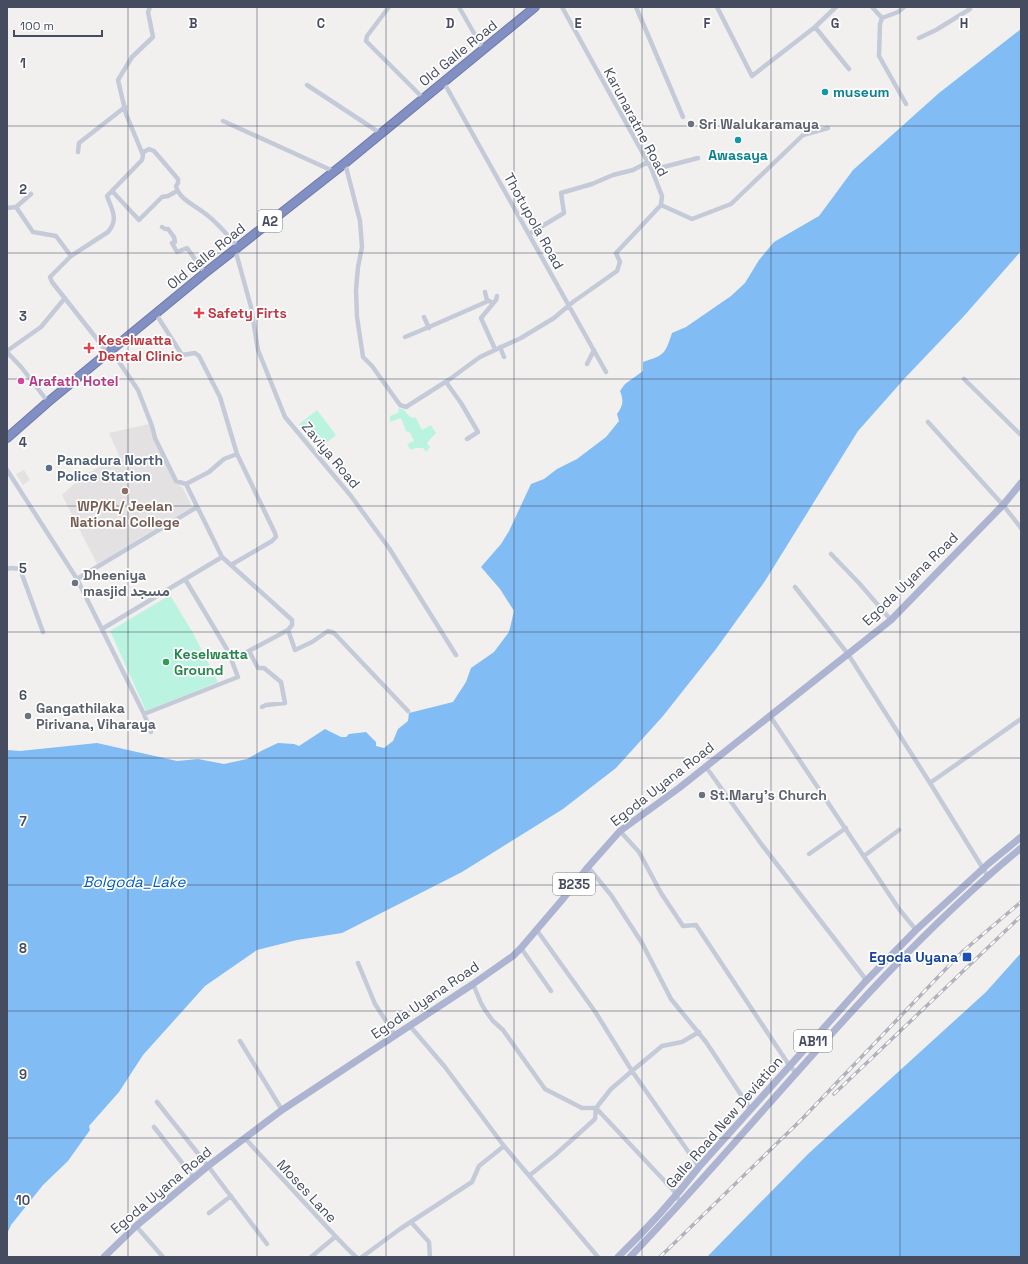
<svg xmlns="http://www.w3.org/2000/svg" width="1028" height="1264" font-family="'Space Grotesk','Noto Sans Arabic',sans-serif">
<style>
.education{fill:#e3e1e1}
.green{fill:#baf4e1}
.water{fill:#82bcf5}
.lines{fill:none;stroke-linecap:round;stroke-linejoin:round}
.highway-casing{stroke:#6d7aaf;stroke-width:10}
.street{stroke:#c5cad8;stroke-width:4.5}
.primary{stroke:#acb4d1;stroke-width:7}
.highway{stroke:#828fc3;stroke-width:8}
.rail-casing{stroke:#b1b2bb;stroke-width:3.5}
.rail{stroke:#fff;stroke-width:2;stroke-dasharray:6;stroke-linecap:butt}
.grid{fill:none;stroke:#454c5f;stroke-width:1;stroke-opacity:0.55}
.culture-dot{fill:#0f9aa8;stroke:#fff;stroke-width:1.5}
.worship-dot{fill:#6b7280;stroke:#fff;stroke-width:1.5}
.health-dot{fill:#e0444e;stroke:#fff;stroke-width:1.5}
.hotel-dot{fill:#d1479c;stroke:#fff;stroke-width:1.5}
.service-dot{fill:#5c6f8a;stroke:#fff;stroke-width:1.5}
.education-dot{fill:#8d6e63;stroke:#fff;stroke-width:1.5}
.leisure-dot{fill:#2e9e5b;stroke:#fff;stroke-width:1.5}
.transit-dot{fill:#1a4fb4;stroke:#fff;stroke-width:1.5}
.labels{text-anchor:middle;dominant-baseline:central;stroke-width:3.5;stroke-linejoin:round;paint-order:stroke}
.shield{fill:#fff;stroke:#7d828f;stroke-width:1}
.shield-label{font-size:13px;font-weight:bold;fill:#454c5f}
.street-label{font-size:14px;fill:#454c5f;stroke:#fff}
.culture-label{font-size:14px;font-weight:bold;fill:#0d838f;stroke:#fff;text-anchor:start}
.worship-label{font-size:14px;font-weight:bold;fill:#5b616d;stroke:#fff;text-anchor:start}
.health-label{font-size:14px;font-weight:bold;fill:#be3a42;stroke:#fff;text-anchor:start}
.hotel-label{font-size:14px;font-weight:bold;fill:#b23c85;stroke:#fff;text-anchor:start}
.service-label{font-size:14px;font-weight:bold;fill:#4e5e75;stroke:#fff;text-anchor:start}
.education-label{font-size:14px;font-weight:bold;fill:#785e54;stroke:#fff}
.leisure-label{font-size:14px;font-weight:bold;fill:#27864d;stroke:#fff;text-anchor:start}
.transit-label{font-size:14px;font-weight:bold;fill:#164399;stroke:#fff;text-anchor:end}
.water-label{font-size:15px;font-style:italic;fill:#005cb8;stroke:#fff}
.grid-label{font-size:13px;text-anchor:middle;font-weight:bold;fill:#454c5f;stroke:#fff;stroke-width:3.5;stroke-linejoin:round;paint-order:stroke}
</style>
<rect width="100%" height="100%" fill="#f2f0ef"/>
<path class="education" d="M149 424 154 439 174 481 183 488 192 507 97 564 62 495 83 476 119 455 109 433Z
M24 470 30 480 23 485 16 474Z"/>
<path class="green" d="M399 408 404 410 410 417 416 418 422 430 431 425 436 433 427 443 430 447 426 452 423 448H416L411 450 407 444 414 441 410 433 406 431 401 418 390 422V416L398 413Z
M317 410 336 435 320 448 299 424Z
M170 595 193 633 218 682 146 711 110 631Z"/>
<path class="water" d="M1021 29V251L964 316 905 378 858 431 765 581 716 649 663 716 616 768 563 809 462 872 342 933 297 940 257 950 205 986 143 1055 119 1092 89 1126 90 1130 68 1161 43 1185 11 1225 7 1234V750L20 751 97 743 177 761 198 759 224 764 247 759 263 750 278 743 294 744 299 746 325 729 341 737H346L349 734 366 732 376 742V746L384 748 393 741 398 729 408 721 409 713 453 702 466 682 471 668 494 652 509 632 514 611 500 589 481 567 501 544 509 531 531 484 544 479 557 469 577 459 606 437 619 421 617 414C623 406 624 401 620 391L625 384 643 371V362C665 355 665 354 672 333L686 327 731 296 745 283 759 260 774 242 819 216 853 170 939 93Z
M1021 953V1257H707L808 1154 986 992Z"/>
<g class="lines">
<g class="highway-casing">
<path id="highway" d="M7 438 48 402 205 273 345 163 535 7"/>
</g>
<path class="street" d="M389 7 367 36 366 41 423 98
M459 7 483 49
M636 7 683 117
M717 7 752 76 815 27 836 7
M872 7 882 18 898 12 904 7
M882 18 880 24 879 56 906 104
M815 27 849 69
M919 38 936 30 970 9 969 7
M443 81 606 372
M307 85 380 133
M223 121 333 171
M78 152 79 143 125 107
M142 153 149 149 154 151 178 179V183L176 186C179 200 197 206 207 215 219 224 228 236 238 247
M345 163 360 221 362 247 358 267 356 290 357 317 363 357 372 366 400 405 406 407 450 379 480 357 521 338 554 318 573 302 617 271 620 262 616 253 661 205 662 196 651 168 562 7
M652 170 698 158
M112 191 139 220 162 197 168 196 177 191
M661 205 692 219 731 204 803 135 828 128
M16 207 31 194
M7 208 16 207 33 232 56 236 71 256
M162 227 165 229H168L174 237 175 242 172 243 177 252 187 248 205 273
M529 234 564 213 561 193 592 184 613 175 633 170 648 162
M235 249 251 307 258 350 285 417 351 496 389 548 456 655
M485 292 487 300
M156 314 182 355 195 353 199 356 220 397 237 454 275 533 276 537 272 541 231 565
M424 317 429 328
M405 337C432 326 459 314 486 302L487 300 493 303
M500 347 504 357
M495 349 481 318 496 300 497 296
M111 350 138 390 152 426 155 438 176 481 186 484 222 557 292 620V625L288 630 295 650 312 642 328 631 334 633 408 711
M7 351 41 327 65 298
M7 352 22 368 48 402
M108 353 52 282 50 277 71 256 108 232C119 219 112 210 107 196L142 160 143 155 126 114 118 80 132 57 153 37 148 12 150 7
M587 364 594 350
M964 379 1021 435
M446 382 461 403 478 432 467 439
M928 422 1003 505 1021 528
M7 470 77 579 144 714 151 732
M186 484 209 472 224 459 237 454
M831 554 859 583 891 620
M7 569 11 568 20 569 43 632
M77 579 197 507
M795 587 848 654 930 783 987 875
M102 629 222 557
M249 651 258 668H264L281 682 285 703 266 705 262 707
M232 660 288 630
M144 714 238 677 228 651 185 579
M770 716 899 909 916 930
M706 767 762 845 864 977 865 982
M930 783 1021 719
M620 831 639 852 661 893 683 926 696 925 698 928 787 1062 796 1073
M809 854 846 828
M864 856 899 830
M588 867 611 895 642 943 671 999 706 1042 751 1110
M536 929 596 1013 632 1071 699 1167
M521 948 551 991
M358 963 375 1004 395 1035
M473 984 481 1003 485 1010 493 1021 503 1030 545 1089 582 1108H596L674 1191 676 1196 681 1202
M410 1026 445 1067 504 1146 598 1257
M240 1041 282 1110
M157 1102 208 1166 267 1244
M154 1127 194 1178
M245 1138C263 1159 282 1178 301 1199 319 1218 336 1238 356 1257
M530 1175 555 1155 595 1119 596 1108 611 1089 632 1071 662 1046 682 1042 699 1032
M209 1213 231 1196
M411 1222 429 1242 430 1257
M136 1226 163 1257
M311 1257 335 1237
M362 1257 400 1229 472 1182 479 1166 504 1146"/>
<path class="primary" d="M104 1257 136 1226 208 1166 282 1110 473 984 513 956 521 948 562 900 588 867 620 831 679 788 891 620 1003 505 1021 483
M618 1257C647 1229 674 1199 699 1167L865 982 916 930 988 864 1021 837
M630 1257C761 1121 875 968 1021 848"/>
<use href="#highway" class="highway"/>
<g class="rail-casing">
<path id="rail" d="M834 1094 1021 916
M660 1257 802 1119 962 952 1021 902"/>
</g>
<use href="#rail" class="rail"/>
</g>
<path class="grid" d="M128 7V1257M257 7V1257M386 7V1257M514 7V1257M642 7V1257M771 7V1257M900 7V1257M7 126H1021M7 253H1021M7 379H1021M7 506H1021M7 632H1021M7 758H1021M7 885H1021M7 1011H1021M7 1138H1021"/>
<g class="culture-dot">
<circle cx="825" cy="92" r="4"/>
<circle cx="738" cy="140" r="4"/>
</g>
<g class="worship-dot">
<circle cx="691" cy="124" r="4"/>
<circle cx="75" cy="583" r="4"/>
<circle cx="28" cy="716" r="4"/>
<circle cx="702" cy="795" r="4"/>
</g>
<g class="health-dot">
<path d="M197 307h4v4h4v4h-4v4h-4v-4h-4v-4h4z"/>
<path d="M87 342h4v4h4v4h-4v4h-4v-4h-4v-4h4z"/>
</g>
<circle class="hotel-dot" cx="21" cy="381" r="4"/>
<circle class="service-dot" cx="49" cy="468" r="4"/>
<circle class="education-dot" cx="125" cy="491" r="4"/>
<circle class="leisure-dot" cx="166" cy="662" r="4"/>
<rect class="transit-dot" x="962" y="952" width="10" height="10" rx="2"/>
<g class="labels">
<g class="shield">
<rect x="258" y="210" width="24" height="22" rx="3"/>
<rect x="553" y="873" width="42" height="22" rx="3"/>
<rect x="794" y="1030" width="38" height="22" rx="3"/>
</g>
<g class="shield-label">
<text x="270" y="221">A2</text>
<text x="574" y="884">B235</text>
<text x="813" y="1041">AB11</text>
</g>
<g class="street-label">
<text transform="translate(458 53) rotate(-39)">Old Galle Road</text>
<text transform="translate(636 122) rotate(62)">Karunaratne Road</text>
<text transform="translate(534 221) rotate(61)">Thotupola Road</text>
<text transform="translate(206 256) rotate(-39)">Old Galle Road</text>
<text transform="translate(331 455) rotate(50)">Zaviya Road</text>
<text transform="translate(910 579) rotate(-44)">Egoda Uyana Road</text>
<text transform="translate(662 784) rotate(-38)">Egoda Uyana Road</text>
<text transform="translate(425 1000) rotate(-34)">Egoda Uyana Road</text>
<text transform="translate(724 1122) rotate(-49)">Galle Road New Deviation</text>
<text transform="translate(161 1190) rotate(-40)">Egoda Uyana Road</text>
<text transform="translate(307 1191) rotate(47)">Moses Lane</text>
</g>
<g class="culture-label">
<text x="833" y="92">museum</text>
<text x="738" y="155" text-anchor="middle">Awasaya</text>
</g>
<g class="worship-label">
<text x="699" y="124">Sri Walukaramaya</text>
<text x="83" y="575">Dheeniya<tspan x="83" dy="16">masjid مسجد</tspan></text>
<text x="36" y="708">Gangathilaka<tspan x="36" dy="16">Pirivana, Viharaya</tspan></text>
<text x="710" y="795">St.Mary's Church</text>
</g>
<g class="health-label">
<text x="208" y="313">Safety Firts</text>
<text x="98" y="340">Keselwatta<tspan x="98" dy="16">Dental Clinic</tspan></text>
</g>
<g class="hotel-label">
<text x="29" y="381">Arafath Hotel</text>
</g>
<g class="service-label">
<text x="57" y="460">Panadura North<tspan x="57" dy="16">Police Station</tspan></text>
</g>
<g class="education-label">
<text x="125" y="506">WP/KL/ Jeelan<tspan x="125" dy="16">National College</tspan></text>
</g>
<g class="leisure-label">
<text x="174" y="654">Keselwatta<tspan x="174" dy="16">Ground</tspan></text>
</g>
<g class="transit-label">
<text x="958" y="957">Egoda Uyana</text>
</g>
<g class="water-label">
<text x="134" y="881">Bolgoda_Lake</text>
</g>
</g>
<g class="grid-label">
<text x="193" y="28">B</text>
<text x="321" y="28">C</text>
<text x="450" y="28">D</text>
<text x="578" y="28">E</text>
<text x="707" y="28">F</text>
<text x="835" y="28">G</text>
<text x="964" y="28">H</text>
<text x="23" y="68">1</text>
<text x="23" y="194">2</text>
<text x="23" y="321">3</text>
<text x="23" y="447">4</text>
<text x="23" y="573">5</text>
<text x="23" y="700">6</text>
<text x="23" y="826">7</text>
<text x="23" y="953">8</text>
<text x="23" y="1079">9</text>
<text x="23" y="1205">10</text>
</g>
<rect width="1028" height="1264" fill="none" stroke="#454c5f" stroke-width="16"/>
<path d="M14 30v6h88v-6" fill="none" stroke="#454c5f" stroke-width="2"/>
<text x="20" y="30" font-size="12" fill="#454c5f" stroke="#ffffff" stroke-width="3" paint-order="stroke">100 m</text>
</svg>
